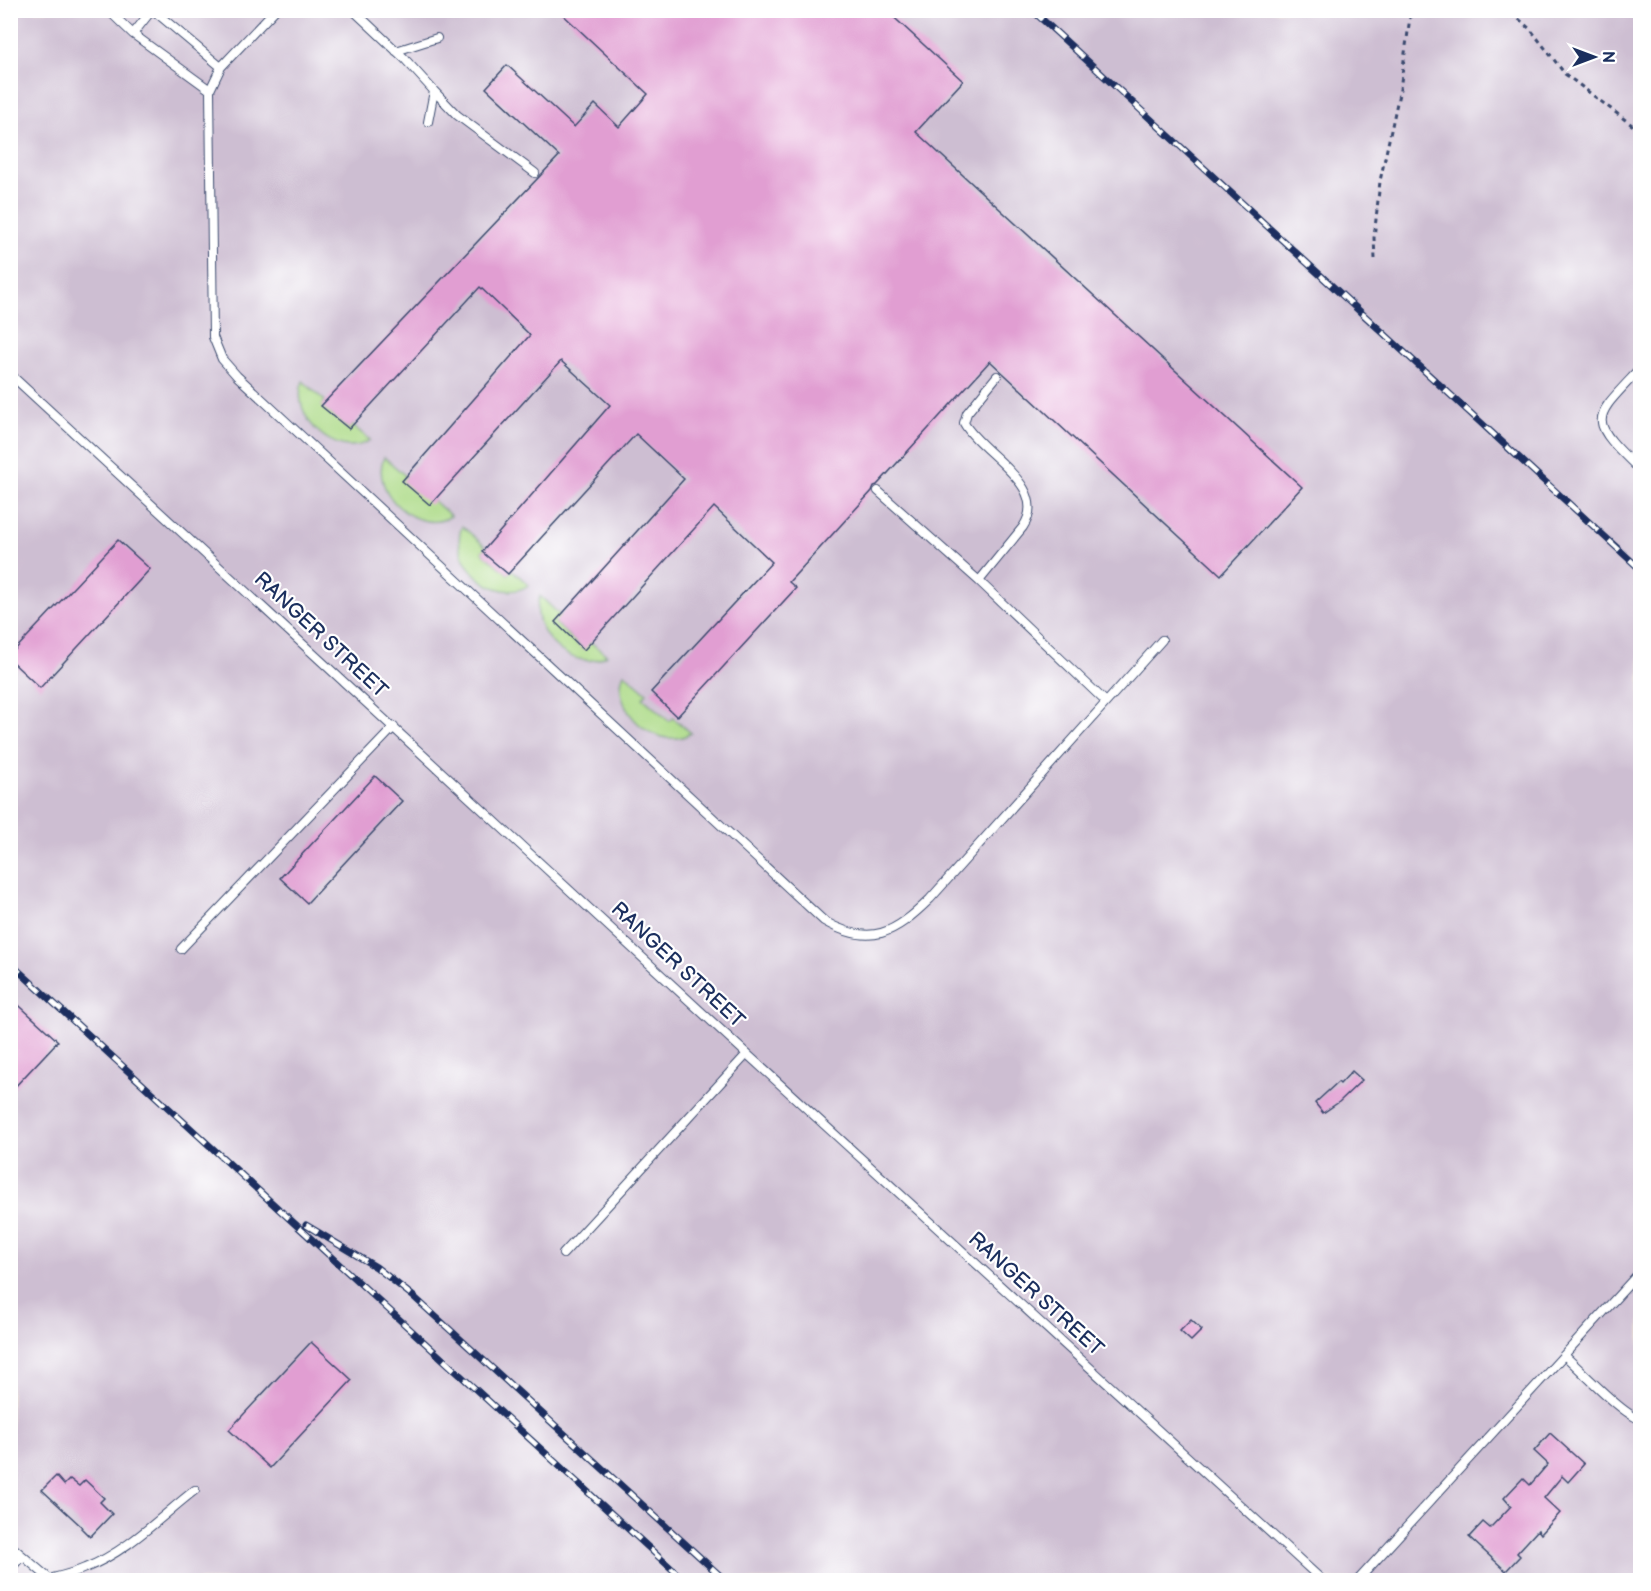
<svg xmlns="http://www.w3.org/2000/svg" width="1651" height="1591" font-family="'Balsamiq Sans',sans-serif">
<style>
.industrial{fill:#cdbed2}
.green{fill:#acda86;stroke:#648472;stroke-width:1.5}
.building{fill:#e19ed2}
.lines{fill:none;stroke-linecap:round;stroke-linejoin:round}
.service-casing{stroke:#3b4a6e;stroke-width:10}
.path{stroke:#3b4a6e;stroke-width:3;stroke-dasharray:4.5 4.5;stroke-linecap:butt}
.service{stroke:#fff;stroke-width:8}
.rail-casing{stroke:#1b2f5e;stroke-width:7}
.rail{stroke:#fff;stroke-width:4.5;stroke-dasharray:14;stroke-linecap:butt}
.labels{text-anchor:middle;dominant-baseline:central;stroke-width:4.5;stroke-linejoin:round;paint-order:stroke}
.street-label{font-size:21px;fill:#1b2f5e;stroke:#fff}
</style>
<rect width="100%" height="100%" fill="#fff"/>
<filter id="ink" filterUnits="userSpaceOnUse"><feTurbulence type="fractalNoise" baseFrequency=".0167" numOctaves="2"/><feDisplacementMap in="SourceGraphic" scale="12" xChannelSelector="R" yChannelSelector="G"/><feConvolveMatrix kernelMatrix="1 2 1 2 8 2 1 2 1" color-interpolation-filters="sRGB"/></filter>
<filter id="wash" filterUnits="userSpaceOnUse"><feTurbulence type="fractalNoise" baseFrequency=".008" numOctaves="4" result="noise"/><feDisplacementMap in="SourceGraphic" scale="24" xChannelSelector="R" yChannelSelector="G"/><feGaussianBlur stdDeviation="1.35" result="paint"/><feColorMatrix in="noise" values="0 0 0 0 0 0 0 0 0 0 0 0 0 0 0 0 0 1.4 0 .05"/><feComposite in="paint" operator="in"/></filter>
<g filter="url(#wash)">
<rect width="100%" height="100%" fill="#f1e4c8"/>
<path class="industrial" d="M11 11H1640V1580H11Z"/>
<path class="green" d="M303 381 325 401 322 406 349 429 352 425 370 440C338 463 288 416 303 381Z
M384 457 451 516C418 537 369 492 384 457Z
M462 526 486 547 482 552 508 574 512 570 529 585C496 607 447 561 462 526Z
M540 596 561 616 555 623 583 649 590 642 607 655C574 676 526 631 540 596Z
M624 673 647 693 643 698 669 721 673 718 691 733C657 754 608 708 624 673Z"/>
<g id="blocks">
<path class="building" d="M558 10H886L963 81 916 132 1302 487 1221 575 990 361 877 485 874 486 872 491 789 582 796 588 677 717 651 692 772 562 714 507 584 650 555 622 684 479 636 434 508 574 482 552 610 405 561 361 430 505 402 481 530 335 480 287 349 429 321 406 559 156 486 88 507 65 574 127 595 104 619 127 648 94Z
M118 540 150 569 40 688 10 660V655Z
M375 776 402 801 307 903 280 878Z
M10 997 58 1041 10 1092Z
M1352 1071 1362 1080 1339 1102 1323 1113 1315 1103 1338 1082 1340 1084Z
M1191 1320 1202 1330 1191 1341 1180 1331Z
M311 1342 352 1380 270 1468 229 1430Z
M1550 1433 1584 1464 1568 1482 1562 1476 1544 1498 1560 1513 1541 1534 1538 1530 1517 1553 1520 1556 1506 1571 1469 1537 1483 1522 1490 1528 1511 1506 1504 1498 1523 1478 1530 1485 1548 1464 1534 1451Z
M56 1476 64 1485 70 1479 79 1486 85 1480 104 1498 100 1502 112 1514 90 1537 81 1528 82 1527 42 1490Z"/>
</g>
</g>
<g filter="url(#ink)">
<use href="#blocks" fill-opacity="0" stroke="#3b4a6e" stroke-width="1.5"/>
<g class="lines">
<g class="service-casing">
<path id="service" d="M108 10 133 34 210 90
M153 10 221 67
M275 10 221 67 210 90 213 337 222 359 237 376 824 921C871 948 895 933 930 899L1162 640
M353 10 404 58 434 91 428 122
M133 34 152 10
M396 51 437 38
M434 91 457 115 535 173
M1640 369C1592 420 1586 418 1640 470
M10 374 747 1054 1322 1580
M878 491 979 581 1106 702
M979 581 1023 527C1051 486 981 454 964 423L967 413 997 376
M181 949 394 727
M563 1254 747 1054
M1564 1355C1580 1369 1623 1415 1640 1419
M10 1545 51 1580
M10 1569 22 1556
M49 1579C61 1576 74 1573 85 1568 127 1552 160 1517 195 1490
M1358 1580 1640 1272"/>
</g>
<path class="path" d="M1503 10 1520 20 1531 30 1565 74 1632 125 1640 135
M1375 259 1374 238 1380 181 1400 89 1411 10"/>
<use href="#service" class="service"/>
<g class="rail-casing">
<path id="rail" d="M1032 10 1640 569
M10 963 684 1580
M306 1225 376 1267 414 1297 725 1580"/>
</g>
<use href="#rail" class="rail"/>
</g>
</g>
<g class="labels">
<g class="street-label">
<text transform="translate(321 635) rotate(43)">RANGER STREET</text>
<text transform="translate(678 965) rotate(43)">RANGER STREET</text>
<text transform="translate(1036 1294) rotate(42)">RANGER STREET</text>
</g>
</g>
<rect width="1651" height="1591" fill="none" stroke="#fff" stroke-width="36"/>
<g transform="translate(1594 57) rotate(90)" stroke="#ffffff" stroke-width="4.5" paint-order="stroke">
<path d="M0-4.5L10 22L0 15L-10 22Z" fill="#1b2f5e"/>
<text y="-9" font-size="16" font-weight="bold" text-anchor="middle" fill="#1b2f5e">N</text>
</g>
</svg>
